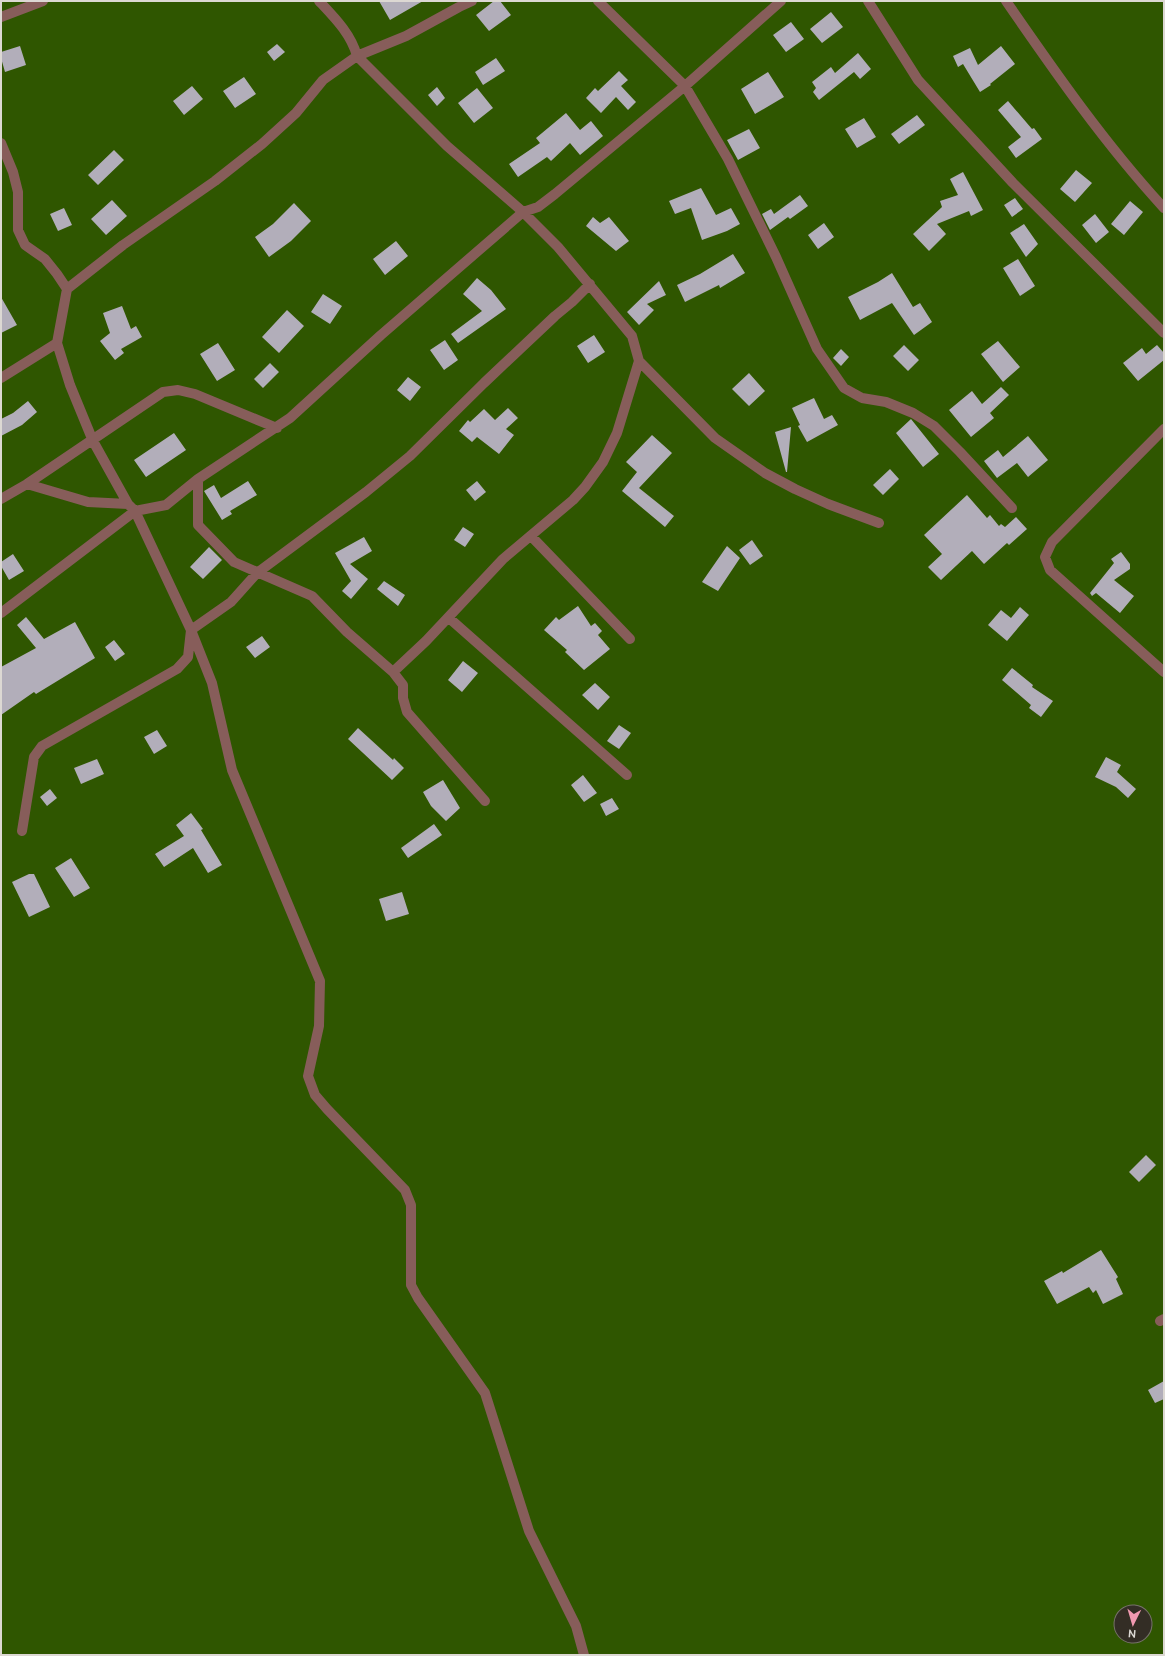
<svg xmlns="http://www.w3.org/2000/svg" width="1165" height="1656" font-family="Ubuntu,sans-serif">
<style>
.green{fill:#2f5600;fill-rule:evenodd}
.building{fill:#b2aeba}
.lines{fill:none;stroke-linecap:round;stroke-linejoin:round}
.minor{stroke:#875d5a;stroke-width:10}
</style>
<rect width="100%" height="100%" fill="#332d25"/>
<path class="green" d="M1 1H1164V1655H1ZM1121 1612H1145V1636H1121Z"/>
<path class="building" d="M379 1H423L390 20Z
M494 1H500L511 15 489 31 476 15Z
M831 12 843 27 822 43 810 29Z
M791 22 804 39 786 52 773 35Z
M277 44 285 52 274 61 267 52Z
M20 46 26 65 5 72 1 58V52Z
M1001 46 1015 64 990 84 991 85 980 92 963 64 958 67 953 56 970 48 978 65Z
M858 53 871 69 860 79 854 72 819 100 813 92 816 88 812 82 831 67 835 73Z
M496 58 505 71 483 85 475 72Z
M619 71 628 80 621 86 636 102 628 110 616 97 601 113 586 98 595 88 598 91Z
M768 72 784 97 755 114 741 89Z
M244 77 256 94 235 108 223 91Z
M192 86 203 99 184 115 173 101Z
M437 87 445 98 437 106 428 95Z
M477 88 493 108 474 123 458 103Z
M1008 101 1032 129 1034 128 1042 139 1016 158 1008 147 1021 137 998 110Z
M566 113 580 130 591 121 603 136 580 155 570 143 551 161 547 157 518 177 509 164 540 143 536 138Z
M917 115 925 125 899 144 891 134Z
M864 118 876 137 857 148 845 129Z
M749 129 760 148 738 160 727 140Z
M114 150 124 160 98 185 88 175Z
M1076 170 1092 183 1075 202 1060 189Z
M963 172 983 210 971 216 969 211 937 224 946 234 929 251 913 234 942 207 940 201 958 195 950 179Z
M701 188 716 215 731 208 740 224 727 231 702 240 691 208 675 214 669 201Z
M800 195 808 206 790 219 788 217 770 230 762 214 771 209 774 214Z
M1015 198 1023 209 1012 217 1004 205Z
M112 200 127 216 106 235 91 219Z
M1130 201 1143 212 1124 235 1111 224Z
M294 203 311 221 291 241 269 257 255 237 273 224Z
M64 208 72 225 58 231 50 214Z
M1095 214 1109 232 1096 243 1082 225Z
M593 217 600 223 609 217 629 241 616 251 586 226Z
M824 223 834 237 818 249 808 235Z
M1024 224 1038 244 1026 257 1010 233Z
M396 241 408 256 385 275 373 259Z
M733 254 745 273 720 288 719 285 685 302 677 285 700 274Z
M1018 259 1035 286 1020 296 1003 268Z
M892 273 913 307 920 303 932 322 914 335 892 303 860 320 848 297 878 282Z
M477 278 491 290 506 309 458 343 451 334 482 311 463 294Z
M659 281 666 295 647 304 654 310 639 325 627 312Z
M323 294 342 306 330 324 311 312Z
M1 297 17 325 1 333Z
M122 306 131 329 136 326 142 337 121 349 124 353 115 360 100 341 110 333 103 313Z
M287 310 304 326 279 353 262 337Z
M594 335 605 352 588 363 577 346Z
M445 340 458 360 444 370 430 350Z
M998 341 1020 367 1003 382 981 354Z
M218 343 235 370 217 381 200 354Z
M904 345 919 360 908 371 893 356Z
M1157 345 1164 353V360L1138 381 1123 363 1142 348 1146 354Z
M841 349 849 357 841 366 833 358Z
M270 363 279 372 263 388 254 379Z
M749 373 765 391 749 406 732 389Z
M408 377 421 387 410 401 397 390Z
M1001 387 1009 395 990 413 994 418 971 437 949 410 972 391 982 404Z
M814 398 824 419 832 415 838 425 807 442 798 426 800 425 792 408Z
M28 401 37 412 22 425 1 436V419L13 413Z
M508 408 518 418 506 429 514 435 499 454 477 437 472 442 459 431 468 420 470 422 484 409 495 420Z
M911 419 939 454 923 467 896 433Z
M791 427 787 472H786L775 432Z
M174 433 186 450 146 477 134 460Z
M652 435 672 453 639 488 674 516 665 527 622 491 637 472 626 462Z
M1028 436 1048 460 1028 477 1017 463 997 478 984 461 998 450 1003 457Z
M890 469 899 479 883 495 873 485Z
M248 481 257 495 230 511 232 514 222 520 204 491 214 485 221 498Z
M477 481 486 492 475 501 466 490Z
M967 495 987 518 990 515 999 526 1001 524 1005 527 1016 517 1027 529 1009 545 1007 543 984 564 972 551 941 580 928 567 942 554 924 535Z
M463 527 474 534 465 547 454 540Z
M364 537 372 551 350 564 368 579 351 599 342 591 351 581 335 553Z
M752 540 763 556 750 565 739 550Z
M727 546 740 558 718 591 702 582Z
M209 547 222 560 203 579 190 567Z
M1121 552 1130 564V569L1114 580 1134 596 1120 613 1096 593 1092 596 1090 593 1114 563 1111 559Z
M13 554 24 571 9 580 1 566V562Z
M384 581 405 595 398 606 377 589Z
M578 606 591 626 595 623 602 631 598 635 610 649 584 670 565 652 567 650 544 630 556 617 559 620Z
M1020 607 1029 615 1007 641 988 625 1001 610 1011 618Z
M26 617 44 639 75 622 95 658 36 694 34 692 1 715V667L36 648 17 625Z
M262 636 270 647 255 658 246 647Z
M114 640 125 654 115 661 105 647Z
M463 661 478 673 462 692 448 680Z
M1012 668 1033 685 1032 687 1053 701 1041 717 1029 708 1031 705 1002 680Z
M595 683 610 697 598 710 582 695Z
M619 725 631 733 619 749 607 741Z
M358 728 393 760 394 758 404 768 392 780 348 739Z
M157 730 167 746 154 754 144 737Z
M1106 757 1121 765 1117 772 1136 789 1128 798 1116 787 1095 777Z
M97 759 104 774 81 784 74 768Z
M583 775 597 793 584 802 571 785Z
M443 780 460 808 446 821 431 806 423 792Z
M50 789 57 798 47 806 40 797Z
M612 798 619 809 606 816 600 804Z
M191 813 203 829 201 830 222 865 208 873 193 848 164 867 155 854 184 836 176 825Z
M434 824 442 835 408 858 401 848Z
M71 858 90 888 74 897 55 868Z
M29 874H34L50 907 29 917 12 882Z
M402 892 409 914 386 921 379 899Z
M1146 1155 1156 1165 1139 1182 1129 1172Z
M1101 1250 1118 1277 1116 1279 1123 1294 1103 1304 1096 1290 1093 1293 1089 1287 1057 1304 1044 1281 1062 1271 1063 1273Z
M1164 1381V1399L1155 1403 1148 1390Z"/>
<g class="lines">
<path class="minor" d="M319 1C335 18 351 34 357 56L447 146 523 212 558 247 632 336 639 361 715 438 765 473 795 489 828 504 879 523
M598 1 685 86 728 159 776 257 817 349 844 388 862 398 886 402 913 413 934 426 960 452 1012 508
M868 1 918 80 1013 183 1164 333
M1006 1C1055 72 1105 144 1164 208
M1 17 43 1
M1 143 13 172 18 192V230L25 245 45 259 57 274 67 289 57 343 70 385 93 441 128 504 135 511 191 630 212 683 232 770 320 981 319 1026 308 1076 315 1095 327 1109 405 1190 411 1205V1285L418 1298 485 1393 529 1531 576 1626 584 1655
M67 289 123 245 215 181 262 144 296 113 323 80 357 56 406 36 459 7 472 1
M1 378 57 343
M1164 429 1052 542 1045 557 1050 570 1164 672
M198 479V525L234 562 312 596 347 632 393 672 426 641 503 559 573 500 585 487 603 462 617 433 639 361
M27 484 88 502 128 504
M1 499 27 484 163 392 178 390 195 394 277 428
M531 536 630 639
M1 613 135 511 166 505 198 479 290 418 381 335 523 212 538 207 555 194 685 86 781 1
M449 618 627 775
M393 672 403 685V698L407 712 485 801
M22 831 34 757 42 746 177 669 188 657 191 630 231 602 257 573 366 492 410 456 484 383 555 316 572 302 590 284
M1160 1321 1164 1319"/>
</g>
<rect width="1165" height="1656" fill="none" stroke="#dcd8d3" stroke-width="4"/>
<g transform="translate(1133 1624) rotate(185)"><circle r="19" fill="#332d25" stroke="#77716b"/>
<path d="M0-3L7 15L0 10L-7 15Z" fill="#f19ab1"/>
<text y="-6" font-size="11" font-weight="bold" text-anchor="middle" fill="#dcd8d3">N</text>
</g>
</svg>
